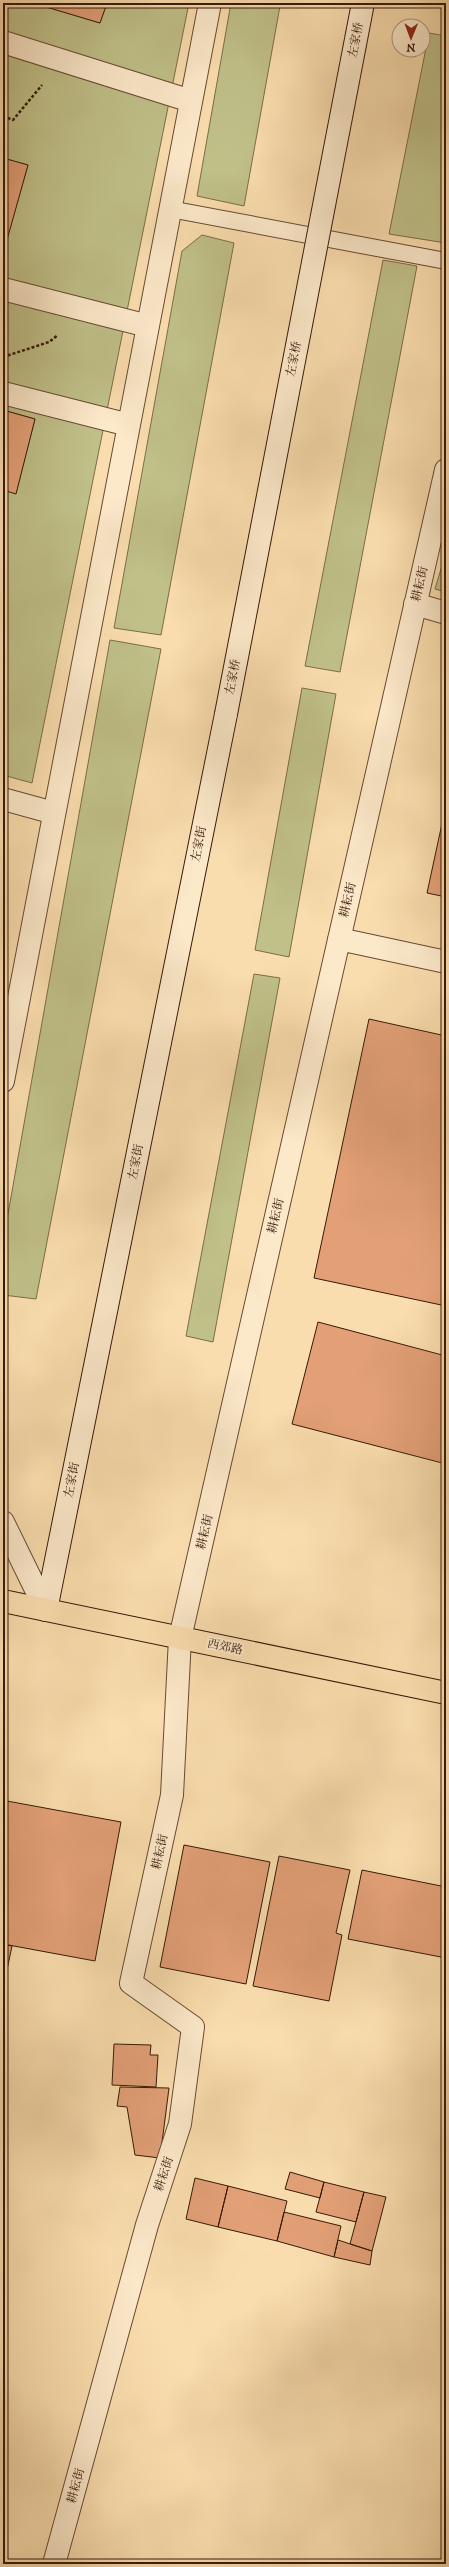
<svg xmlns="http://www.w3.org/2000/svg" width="449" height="2567" font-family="'IM FELL DW Pica','Noto Serif SC',serif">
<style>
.green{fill:#c0c089;stroke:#7c6c49}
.building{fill:#e3a077;stroke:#371909}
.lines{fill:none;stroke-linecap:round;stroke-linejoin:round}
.lane-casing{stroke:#684a32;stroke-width:18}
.street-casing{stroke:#684a32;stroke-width:24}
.secondary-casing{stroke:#371909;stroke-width:24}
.primary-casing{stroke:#371909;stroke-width:24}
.path{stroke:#371909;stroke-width:2.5;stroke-dasharray:3 2;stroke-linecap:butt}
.lane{stroke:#fce9ca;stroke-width:16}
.street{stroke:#fce9ca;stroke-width:22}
.secondary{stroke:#fce9ca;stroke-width:22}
.primary{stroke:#faddae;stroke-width:22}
.secondary-bridge-casing{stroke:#371909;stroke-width:24;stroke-linecap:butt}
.secondary-bridge{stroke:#fce9ca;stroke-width:22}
.labels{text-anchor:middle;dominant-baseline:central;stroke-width:4;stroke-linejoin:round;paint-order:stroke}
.street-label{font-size:12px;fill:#371909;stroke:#fce9ca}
</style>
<rect width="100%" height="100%" fill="#faddae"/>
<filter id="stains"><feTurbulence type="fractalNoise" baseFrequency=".005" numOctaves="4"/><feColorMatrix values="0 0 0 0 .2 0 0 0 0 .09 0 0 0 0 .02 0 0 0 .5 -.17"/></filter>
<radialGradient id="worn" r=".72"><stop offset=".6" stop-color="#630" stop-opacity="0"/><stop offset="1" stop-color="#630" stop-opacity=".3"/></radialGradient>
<path class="green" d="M3 3H33L100 23 107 3H189L32 783 3 775V490L16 493 35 419 3 410V246H5L28 165 3 158Z
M231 3 280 6 244 206 197 196Z
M429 33 446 36V243L389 234Z
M202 235 234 243 161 635 114 628 182 251Z
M383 260 417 266 340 672 305 666Z
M446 552V592L435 589Z
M110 640 161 649 36 1299 3 1295V1242Z
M302 688 336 694 289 957 255 950Z
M254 974 280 978 213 1342 186 1336Z"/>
<path class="building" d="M33 3H107L100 23Z
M3 158 28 165 5 247 3 246Z
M3 410 35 419 16 494 3 490Z
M446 805V897L427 893Z
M369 1019 446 1036V1306L314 1278Z
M318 1322 446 1356V1464L292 1424Z
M7 1801 121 1822 95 1961 3 1944V1825Z
M184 1845 270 1862 246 1984 160 1967Z
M279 1856 350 1870 336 1933 342 1935 329 2001 253 1986Z
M362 1870 446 1887V1958L348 1939Z
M3 1944 12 1946 3 1989Z
M114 2044 151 2045 150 2055H158L156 2087 112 2085Z
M120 2087 169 2088 160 2158 135 2155 127 2107 117 2106Z
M290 2172 324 2182 320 2198 285 2189Z
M195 2178 228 2186 218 2227 186 2219Z
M324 2182 364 2192 356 2222 316 2212Z
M228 2186 287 2201 277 2241 218 2227Z
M364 2192 386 2197 372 2251 350 2244Z
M284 2212 341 2226 334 2257 277 2241Z
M338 2240 372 2251 370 2265 334 2257Z"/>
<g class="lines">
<g class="lane-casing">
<path id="lane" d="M170 209 446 261"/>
</g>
<g class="street-casing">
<path id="street" d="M3 42 191 101
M3 289 148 326
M3 393 129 425
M415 604 446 613
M3 799 54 813
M339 939 446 962
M3 1081 210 3
M3 1522 46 1610
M54 2564 147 2225 180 2124 193 2027 131 1983 172 1795 180 1638 446 470"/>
</g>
<g class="secondary-casing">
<path id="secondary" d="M46 1610 226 714"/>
</g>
<g class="primary-casing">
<path id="primary" d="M3 1601 446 1693"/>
</g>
<path class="path" d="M425 3 446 7
M3 116 13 120 42 85
M3 357 49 342 58 335"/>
<use href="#lane" class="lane"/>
<use href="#street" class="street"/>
<use href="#secondary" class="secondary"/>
<use href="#primary" class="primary"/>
<g class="secondary-bridge-casing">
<path id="secondary-bridge" d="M226 714 363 3"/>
</g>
<use href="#secondary-bridge" class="secondary-bridge"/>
</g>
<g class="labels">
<g class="street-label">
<text transform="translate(356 40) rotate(-79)">左家桥</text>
<text transform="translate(294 359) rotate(-79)">左家桥</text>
<text transform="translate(420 584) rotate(-77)">耕耘街</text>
<text transform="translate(233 677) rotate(-79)">左家桥</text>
<text transform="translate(199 844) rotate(-79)">左家街</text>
<text transform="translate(348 900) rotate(-77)">耕耘街</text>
<text transform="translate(136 1162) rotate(-79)">左家街</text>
<text transform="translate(276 1216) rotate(-77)">耕耘街</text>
<text transform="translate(72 1480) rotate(-79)">左家街</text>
<text transform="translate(205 1532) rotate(-77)">耕耘街</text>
<text transform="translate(225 1647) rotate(12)">西郊路</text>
<text transform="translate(160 1852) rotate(-78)">耕耘街</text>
<text transform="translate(164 2174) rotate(-72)">耕耘街</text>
<text transform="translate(76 2486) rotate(-75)">耕耘街</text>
</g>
</g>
<rect width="449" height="2567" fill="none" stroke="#faddae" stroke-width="16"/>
<rect x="4" y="4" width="441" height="2559" fill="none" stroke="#371909" stroke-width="2"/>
<rect x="8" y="8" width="433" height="2551" fill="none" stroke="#371909"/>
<g transform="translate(411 38) rotate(181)"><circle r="19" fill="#fce9ca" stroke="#ad967d"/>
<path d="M0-3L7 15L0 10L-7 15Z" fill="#8f2418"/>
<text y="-6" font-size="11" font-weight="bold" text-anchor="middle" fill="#371909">N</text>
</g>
<rect width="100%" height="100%" filter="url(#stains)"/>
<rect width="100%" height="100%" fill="url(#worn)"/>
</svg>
